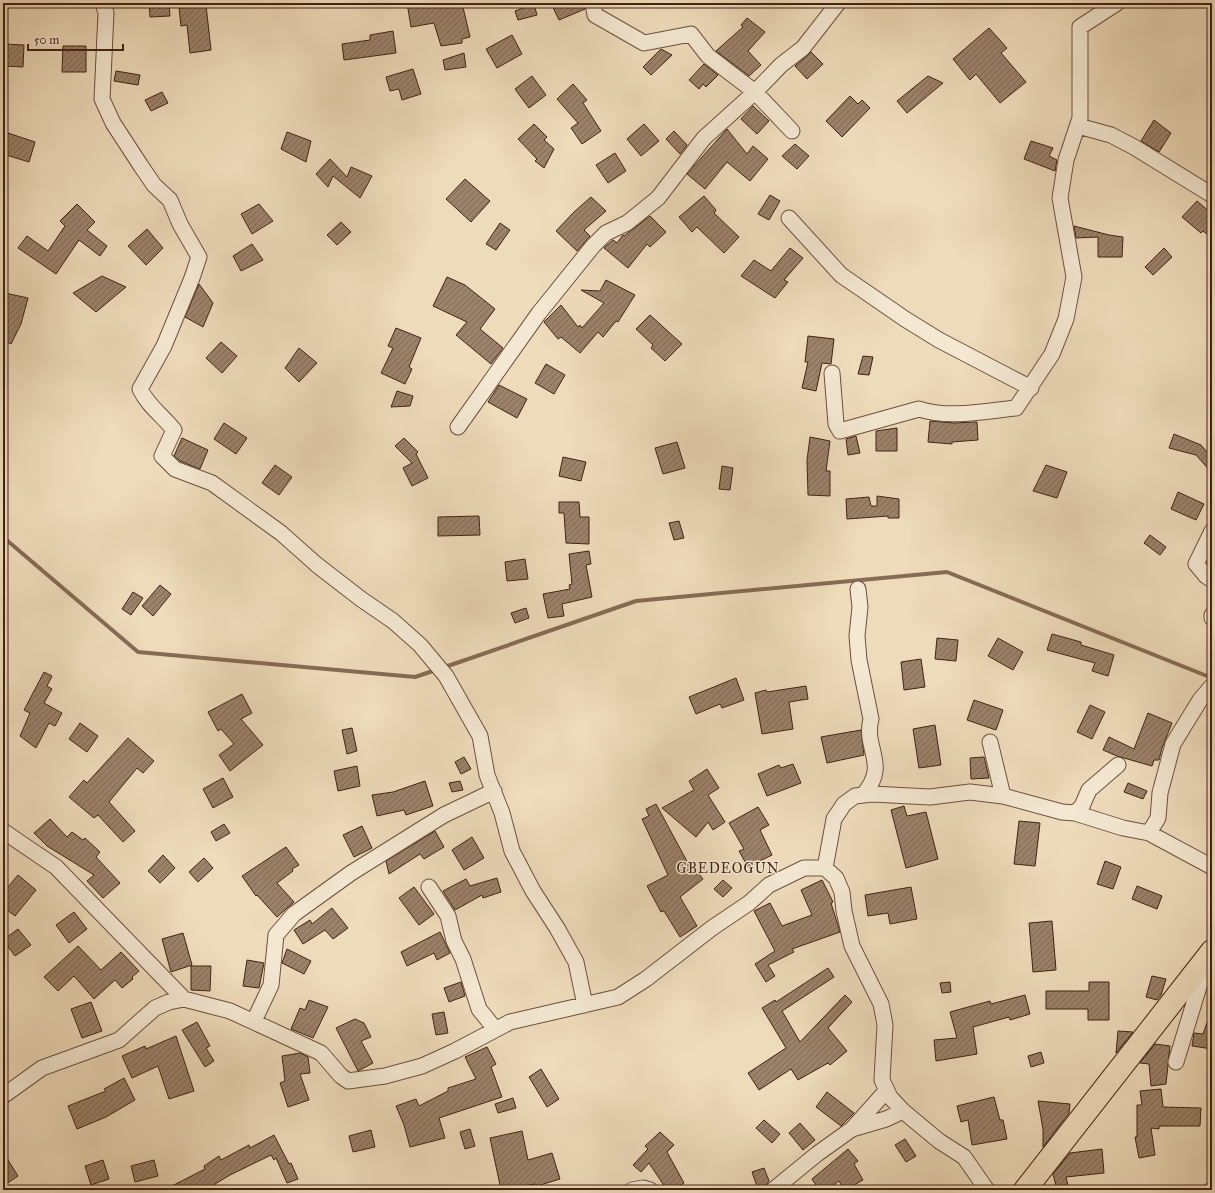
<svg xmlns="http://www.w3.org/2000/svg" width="1215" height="1193" font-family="'IM FELL Great Primer',serif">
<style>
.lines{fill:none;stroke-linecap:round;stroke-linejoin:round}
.stream{stroke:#866b55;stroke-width:4}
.building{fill:url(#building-hatch);stroke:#422213}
.minor-casing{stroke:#6d503d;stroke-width:17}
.trunk-casing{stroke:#422213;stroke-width:24}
.minor{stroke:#f4e8d2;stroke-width:15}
.trunk{stroke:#eedbba;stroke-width:22}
.labels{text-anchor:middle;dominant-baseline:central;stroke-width:3;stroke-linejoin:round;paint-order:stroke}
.quarter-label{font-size:14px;letter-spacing:1px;fill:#422213;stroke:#f4e8d2}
</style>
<defs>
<pattern id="building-hatch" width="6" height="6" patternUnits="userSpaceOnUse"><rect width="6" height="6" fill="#9b826a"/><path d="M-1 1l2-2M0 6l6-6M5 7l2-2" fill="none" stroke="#806a56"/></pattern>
</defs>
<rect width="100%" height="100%" fill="#eedbba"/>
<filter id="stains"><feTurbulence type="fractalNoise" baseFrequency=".005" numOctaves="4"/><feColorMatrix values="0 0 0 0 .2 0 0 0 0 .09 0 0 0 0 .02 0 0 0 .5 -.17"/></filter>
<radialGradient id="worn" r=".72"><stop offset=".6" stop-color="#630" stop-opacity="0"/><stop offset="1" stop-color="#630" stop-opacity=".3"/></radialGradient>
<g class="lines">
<path class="stream" d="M3 537 138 652 415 677 436 670
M442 668 636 601 947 572 1212 678"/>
</g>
<path class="building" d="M149 3H169L170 16 150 17Z
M407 3H462L470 37 462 39V43L441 46 434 23 411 27Z
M551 3H584L585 9 559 20Z
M534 4 537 15 518 20 515 11Z
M206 5 211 50 190 53 187 25 181 26 179 8Z
M747 18 765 32 748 51 761 65 749 76 716 51 743 27 741 25Z
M989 28 1007 48 1001 53 1026 82 1000 103 976 74 970 80 953 59Z
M393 31 396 53 344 60 342 44 370 40V35Z
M512 35 522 54 497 68 486 49Z
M5 44 24 45 23 67 4 66Z
M63 46H86V72H62Z
M661 49 672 55 651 75 643 67Z
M811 52 823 64 807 79 795 66Z
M464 53 466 67 445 70 443 60Z
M704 64 718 75 706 87 703 84 699 89 689 80Z
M413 69 421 94 402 100 399 89 390 91 386 77Z
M116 71 140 75 138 85 114 81Z
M532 76 546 95 529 108 515 89Z
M928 76 943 83 907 113 897 101Z
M573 84 587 100 583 103 601 131 582 144 571 128 578 123 557 99Z
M162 92 168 103 151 111 145 100Z
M850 96 858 104 862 100 870 108 842 137 826 121Z
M753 106 769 121 757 134 741 119Z
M1154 120 1171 133 1159 152 1141 141Z
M534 124 547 137 544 140 554 149 544 168 535 161 537 159 518 139Z
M644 124 659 141 641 156 627 139Z
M727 129 747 154 753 146 768 159 750 181 727 162 705 189 687 174Z
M674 131 687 145 680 154 666 139Z
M287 132 311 141 306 162 281 149Z
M8 133 35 142 29 162 3 154Z
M1031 141 1053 148 1049 156 1057 160 1055 171 1024 159Z
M795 144 809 156 797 169 782 156Z
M615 153 626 171 608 183 596 165Z
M330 159 347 177 351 167 372 176 360 198 333 176 328 187 316 174Z
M465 179 490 201 471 222 446 199Z
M770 195 780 201 769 220 758 214Z
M704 196 716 210 714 213 739 237 724 253 697 227 692 232 679 217Z
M591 197 606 211 584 230 590 236 577 251 556 231 574 212Z
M1197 201 1212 214V238L1203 231 1201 233 1182 217Z
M77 204 95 222 87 230 107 246 100 256 79 240 56 274 18 248 27 236 48 251 65 226 60 221Z
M259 204 273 221 252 234 241 214Z
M650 216 666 232 650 247 647 244 628 268 604 248 613 240 617 243 623 235 624 236Z
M341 222 351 232 337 245 327 235Z
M500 223 510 230 496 250 486 244Z
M1074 226 1109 235 1123 237 1122 257H1098V237L1076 238Z
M147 229 163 248 146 265 128 246Z
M252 244 263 260 241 271 233 256Z
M790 248 803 258 784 280 788 282 775 298 741 276 754 260 771 271Z
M1164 248 1172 257 1153 275 1145 267Z
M102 276 126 287 96 312 73 293Z
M447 277 465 285 495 309 480 329 503 348 491 364 456 335 467 322 433 306Z
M606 280 635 295 618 322 616 321 603 337 598 332 580 353 561 337 558 339 544 322 561 305 578 327 580 325 582 328 604 303 581 290 600 291Z
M199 284 213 303 203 327 185 317Z
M5 293 28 298 21 324 11 344 3 340V300Z
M650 315 682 344 665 361 651 348 653 345 636 329Z
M396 328 421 338 409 367 412 369 405 384 381 373 393 348 388 346Z
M808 336 834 339 831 364 822 363 816 391 802 388 808 362H805Z
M221 342 237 356 222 373 206 358Z
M299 348 317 363 299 382 285 368Z
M863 356 873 357 869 375 858 374Z
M546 364 565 375 554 394 535 383Z
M499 385 527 399 517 418 488 402Z
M397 391 413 396 410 406 391 407Z
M930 421 954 423 977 422 978 440 952 442V444L928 442Z
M224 423 247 438 236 454 214 439Z
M897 428V451H876V431Z
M1174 434 1201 445 1212 458V473L1196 455 1169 448Z
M856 436 860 453 848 455 846 439Z
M810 437 830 441 826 471H830V496L808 495 807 460Z
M182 438 208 450 200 469 180 461 174 456Z
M404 438 418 452 416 454 428 478 412 486 403 468 412 463 395 446Z
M677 442 685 468 663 474 655 448Z
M563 457 586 462 581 481 559 476Z
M275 465 292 477 279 495 262 483Z
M1046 465 1067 472 1057 498 1033 491Z
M722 466 733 468 730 490 719 489Z
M1178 492 1204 504 1196 520 1171 509Z
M877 496 899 499V518H888V516L847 519 846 499 869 497 871 506H877Z
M559 502H579L580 517H589V544L566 543 564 513H559Z
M479 516 480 535 438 536V517Z
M679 521 684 538 674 540 669 523Z
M1150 535 1166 547 1160 555 1144 543Z
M589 551 591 564 586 565 592 597 562 604 564 616 548 618 543 594 570 589 569 585 572 584 569 554Z
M525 559 528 579 507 581 505 562Z
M160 585 171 594 153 616 142 606Z
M133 592 143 598 131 615 122 609Z
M526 608 529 618 515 623 511 613Z
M1052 634 1081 642V645L1114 655 1108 676 1092 671 1095 663 1047 650Z
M937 638 958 640 956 661 935 659Z
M998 638 1023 652 1013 670 988 656Z
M921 659 925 687 904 690 901 662Z
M44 672 52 676 47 686 52 689 44 703 62 713 55 726 49 723 36 748 20 736 30 713 24 710Z
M736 678 744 700 722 708 720 704 696 714 689 697Z
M806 686 808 699 789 702 793 729 762 734 755 693 766 690 767 692Z
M242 694 252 713 241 719 263 745 230 771 219 755 234 744 221 729 218 731 208 712Z
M974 700 1003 710 996 730 967 720Z
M1090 705 1105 712 1092 739 1077 732Z
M1148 713 1172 723 1162 748 1159 760H1154L1152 766 1117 756 1103 750 1109 737 1134 749Z
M80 723 98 736 87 752 69 739Z
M935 725 941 765 919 768 913 729Z
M352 728 357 751 347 754 342 730Z
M861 730 864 755 827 763 821 737Z
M128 738 154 761 143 773 137 768 109 802 135 831 123 842 98 815 94 818 69 797 84 780 87 783Z
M464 757 471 769 461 774 455 762Z
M984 757 989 778 971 779 970 758Z
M793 764 801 783 767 796 758 774 779 765 781 768Z
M357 766 360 786 338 791 334 771Z
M707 769 719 788 708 795 725 822 713 830 708 822 696 837 662 808 694 790 689 781Z
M223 778 233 797 213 808 203 789Z
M425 781 433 806 406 815 404 810 377 816 372 795 393 792Z
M460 781 463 790 452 792 449 783Z
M1128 783 1147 791 1143 799 1124 792Z
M656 804 689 865 690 863 703 879 680 897 697 926 680 937 664 911 661 912 647 886 668 875 642 819 649 816 646 809Z
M904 806 907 816 926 812 938 859 906 868 891 810Z
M758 807 769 825 760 830 772 855 748 867 739 851 744 849 729 823Z
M50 819 67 837 72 832 83 840 85 838 100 852 96 857 120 883 103 898 87 881 94 875 47 846 34 833Z
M1019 821 1040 823 1035 866 1014 864Z
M224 824 230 833 216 841 211 832Z
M362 826 372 848 354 857 343 835Z
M435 831 444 847 424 859 420 854 389 874 386 861Z
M472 837 484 858 464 870 452 850Z
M286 847 299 865 292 869 293 871 277 883 294 902 277 917 257 895 256 896 242 876Z
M163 855 175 868 160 883 148 871Z
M204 858 213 868 198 882 189 872Z
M1105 861 1121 867 1113 889 1097 884Z
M18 875 36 890 15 916 3 907V893Z
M497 878 501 892 483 898 482 895 455 910 443 891 466 879 470 886Z
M723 880 732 888 723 897 714 889Z
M822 880 833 902 831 903 840 932 792 949 794 952 768 965 775 976 766 982 755 964 775 951 754 911 770 903 782 926 812 915 801 890Z
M1137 886 1162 896 1157 909 1132 899Z
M414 887 434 914 419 925 399 898Z
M911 887 917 919 890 924 888 913 868 916 865 895Z
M332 908 348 928 333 939 325 930 303 944 294 930 310 920 312 924Z
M74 912 87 929 69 943 56 925Z
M1052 921 1056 970 1033 972 1029 923Z
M18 929 31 945 15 956 3 940Z
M440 932 450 953 437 960 434 953 407 966 401 952Z
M183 933 192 965 171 972 162 939Z
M78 946 101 970 121 952 139 971 132 977 133 979 122 988 115 980 94 999 74 976 58 991 44 977Z
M287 949 311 961 304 974 282 963Z
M247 960 264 963 259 988 243 986Z
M191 966H211L210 991 191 990Z
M828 968 834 977 782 1011 800 1042 845 995 852 1002 828 1028 847 1051 830 1065 828 1063 798 1080 791 1069 759 1090 748 1073 786 1048 762 1008 775 1000 776 1002Z
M1152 976 1166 979 1161 995 1157 1000 1146 997Z
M461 982 465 996 449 1002 444 988Z
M950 982 951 992 942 993 940 983Z
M1089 982H1109V1020H1088V1009H1046V991H1089Z
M1025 995 1030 1014 1010 1020 1009 1017 973 1027 977 1054 936 1061 934 1040 957 1038 950 1012 990 1001 991 1004Z
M309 1000 328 1007 313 1038 291 1029 300 1008 305 1010Z
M91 1002 102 1031 82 1038 71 1009Z
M444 1012 448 1033 436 1035 432 1014Z
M1210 1014H1212V1049L1192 1046 1194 1033 1203 1034Z
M355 1019 364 1023 371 1037 361 1041 373 1063 358 1071 336 1028Z
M197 1022 210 1046 206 1048 214 1061 205 1067 182 1030Z
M1118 1031 1133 1032 1116 1053Z
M176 1036 194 1091 169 1099 158 1066 132 1078 122 1056 145 1046 146 1049Z
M1155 1044 1170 1046 1166 1084 1151 1086 1149 1064 1140 1063Z
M487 1047 496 1064 491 1067 502 1097 439 1118 445 1138 410 1147 404 1125 396 1106 416 1099 419 1106 448 1091V1088L476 1079 465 1057Z
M1041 1052 1044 1063 1031 1067 1028 1056Z
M300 1053 308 1057 310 1073 300 1074 309 1100 288 1107 280 1083 285 1081 282 1056Z
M541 1069 559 1099 547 1107 529 1077Z
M124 1078 135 1100 106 1117 77 1129 68 1106 106 1091 104 1089Z
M1161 1089 1163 1107 1201 1108 1200 1126H1159V1129L1151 1128 1155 1155 1139 1158 1135 1137H1137V1105H1142L1140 1091Z
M827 1092 854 1113 841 1126 816 1107Z
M994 1097 1000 1120H1003L1007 1139 972 1145 968 1120 961 1122 957 1106Z
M513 1098 516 1108 498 1113 495 1104Z
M1038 1101 1070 1104 1069 1113 1043 1147V1129Z
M764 1120 780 1134 772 1143 756 1128Z
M800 1123 815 1140 803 1150 789 1133Z
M470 1129 475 1146 465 1149 460 1132Z
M371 1130 375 1147 353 1152 349 1136Z
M522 1131 528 1160 552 1153 560 1179 537 1186 536 1184 501 1190 490 1138Z
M660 1132 674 1145 667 1152 684 1183 673 1190H667L649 1163 641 1172 633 1165 648 1149 645 1146Z
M274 1135 289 1164 291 1163 298 1179 287 1183 276 1158 274 1160 271 1155 230 1175 205 1190H164L205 1169 204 1166 219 1156 221 1160 249 1145 250 1148Z
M905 1139 916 1156 906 1162 895 1145Z
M848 1149 858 1161 854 1164 863 1180 854 1185 857 1190H844L839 1181 827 1190H819L812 1179Z
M1102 1149 1104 1173 1066 1177 1069 1190H1057L1053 1174 1070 1153Z
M3 1152 18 1176 3 1186Z
M103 1160 109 1179 91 1185 85 1166Z
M154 1160 158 1176 135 1182 131 1166Z
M764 1168 769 1181 765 1186 758 1189 752 1172Z"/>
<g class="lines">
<g class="minor-casing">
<path id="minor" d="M103 3 106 13 102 99 113 123 141 166 154 185 170 200 180 224 199 257 192 278 164 346 140 389C148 406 162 415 174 430L162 456 175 469 212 483 281 533 317 565 361 599 393 621 420 645 446 676 480 736 487 775 502 813 512 851 533 891 557 928 576 962 585 1005
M593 3 595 15 644 43 691 34 708 56 755 92 792 131
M1078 126 1111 135 1134 147 1212 195
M789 218 841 275 905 319 939 340 1031 388
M832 373 836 424 840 431 919 409C949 419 985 411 1016 408L1052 354 1066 319 1074 277 1060 198 1066 160 1080 118V27L1117 3
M458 427 539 313 593 246 606 233 627 223 658 198 704 138 755 92 781 65 803 48 838 3
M1212 531 1196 564 1206 576 1212 580
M858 589 860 607 857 636 859 660 871 719C863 749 890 764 863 795
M1212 615V618
M990 742 1003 796
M1075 813 1123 828 1149 833 1158 818 1160 793 1173 744 1200 700 1212 686
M3 831 56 867 184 999 230 1011 321 1053 341 1076 348 1081 385 1076 422 1066 455 1051 510 1022 618 997 646 979 712 928 749 903 769 885 804 868H825L836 878 842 892 844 911 852 946 881 1004 885 1025 882 1080 890 1097 903 1111 939 1141 964 1157 987 1190
M1149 833 1212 867
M825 868 834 819 844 804 855 796 872 794 930 797 970 792 1003 796 1062 812 1075 813 1082 806 1089 790 1118 765
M429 887 448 916 454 941 463 959 479 1009 495 1029
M254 1021 271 985 276 935 294 914 351 873 444 815 494 791
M1176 1062 1205 967
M3 1096 42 1068 119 1040 155 1008 169 1002 184 999
M853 1128 887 1090
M632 1190 643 1188 650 1190
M773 1190 817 1154 852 1129 886 1119 903 1111
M1211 1190H1212"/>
</g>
<g class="trunk-casing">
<path id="trunk" d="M1025 1190 1212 951"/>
</g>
<use href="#minor" class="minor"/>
<use href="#trunk" class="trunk"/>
</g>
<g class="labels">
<g class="quarter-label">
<text x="728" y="868">GBEDEOGUN</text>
</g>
</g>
<rect width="1215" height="1193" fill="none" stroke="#eedbba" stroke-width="16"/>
<rect x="4" y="4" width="1207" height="1185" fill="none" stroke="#422213" stroke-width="2"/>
<rect x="8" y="8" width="1199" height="1177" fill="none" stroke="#422213"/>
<path d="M28 44v6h95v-6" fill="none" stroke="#422213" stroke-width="2"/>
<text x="34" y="44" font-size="12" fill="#422213" stroke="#f4e8d2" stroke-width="3" paint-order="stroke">50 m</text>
<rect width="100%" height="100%" filter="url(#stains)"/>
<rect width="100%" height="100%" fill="url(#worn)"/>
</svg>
